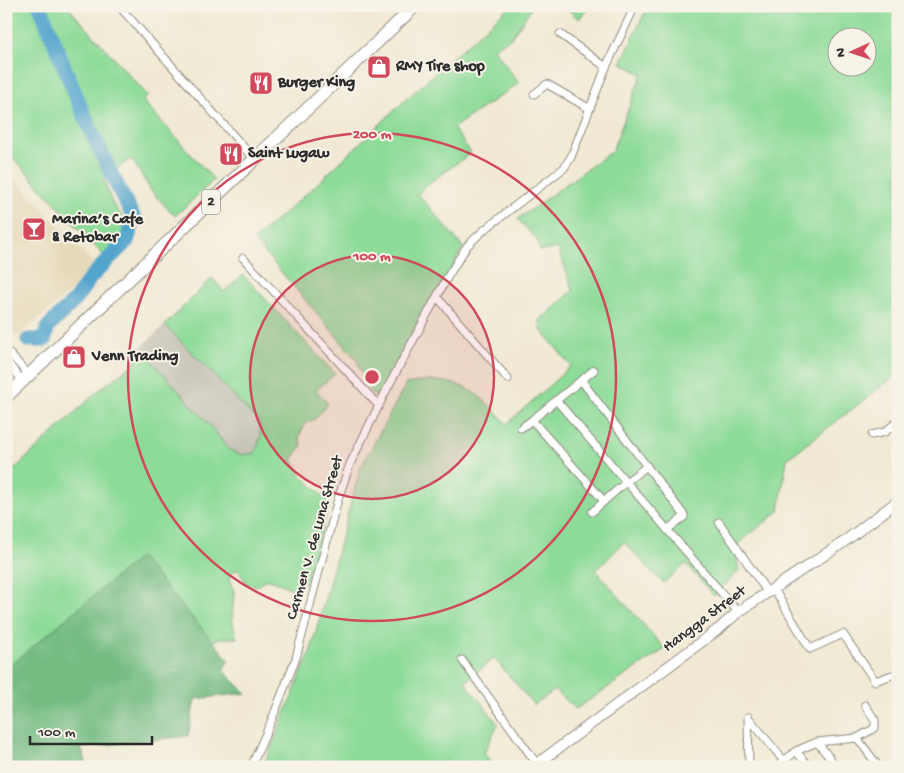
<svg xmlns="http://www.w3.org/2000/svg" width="904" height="773" font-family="'Gochi Hand',sans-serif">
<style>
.built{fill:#e7daba}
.industrial{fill:#c8c4b8}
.green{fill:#8ddb99;stroke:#5c8362;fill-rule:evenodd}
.forest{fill:#72bb81;stroke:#4e7356}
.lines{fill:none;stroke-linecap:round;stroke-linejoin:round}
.river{stroke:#53a4cd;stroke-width:15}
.street-casing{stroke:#8e8a7f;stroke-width:9}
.secondary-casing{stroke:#8e8a7f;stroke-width:12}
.highway-casing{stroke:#8e8a7f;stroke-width:14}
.street{stroke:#fff;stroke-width:7}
.secondary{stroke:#fff;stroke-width:10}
.highway{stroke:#fff;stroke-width:12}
.ring{fill:none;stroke:#d1495b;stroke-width:2.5}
.labels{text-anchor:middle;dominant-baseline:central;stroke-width:4;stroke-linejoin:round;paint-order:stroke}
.shield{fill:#f7f3e8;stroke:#686764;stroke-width:1}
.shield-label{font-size:15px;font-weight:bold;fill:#2b2b2b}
.poi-label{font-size:16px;font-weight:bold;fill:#2b2b2b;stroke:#f7f3e8;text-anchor:start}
.street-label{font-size:16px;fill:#2b2b2b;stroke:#f7f3e8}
.centre{fill:#d1495b;stroke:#f7f3e8;stroke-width:2.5}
.ring-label{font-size:15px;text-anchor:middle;font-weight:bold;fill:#d1495b;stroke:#f7f3e8;stroke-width:4;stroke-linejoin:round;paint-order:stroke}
</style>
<rect width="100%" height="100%" fill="#f7f3e8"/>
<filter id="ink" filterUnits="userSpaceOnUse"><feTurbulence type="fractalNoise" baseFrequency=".02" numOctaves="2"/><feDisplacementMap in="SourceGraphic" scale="10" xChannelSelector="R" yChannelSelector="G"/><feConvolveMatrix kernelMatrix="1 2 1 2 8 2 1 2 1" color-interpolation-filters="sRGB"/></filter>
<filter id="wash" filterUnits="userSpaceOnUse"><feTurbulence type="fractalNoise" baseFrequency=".0096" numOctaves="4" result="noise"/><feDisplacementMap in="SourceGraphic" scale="20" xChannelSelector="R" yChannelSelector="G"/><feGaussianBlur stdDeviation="1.12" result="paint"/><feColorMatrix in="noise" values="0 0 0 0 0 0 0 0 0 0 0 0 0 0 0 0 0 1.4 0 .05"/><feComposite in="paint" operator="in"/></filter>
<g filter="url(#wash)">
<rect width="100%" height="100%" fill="#f1e9d3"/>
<path class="built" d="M6 170 96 266 72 290 19 336 6 331Z"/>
<path class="industrial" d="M165 325 259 422 261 436 255 453 242 455 228 449 213 429 140 348Z"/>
<path class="green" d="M6 6H67L148 96 143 101 214 180 175 216 152 192 131 158 104 180 111 201 124 220 123 234 104 256 6 150Z
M510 6H533L511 38 493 48 519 83 453 128 471 153 425 186 418 194 463 247 380 400 369 391 356 359 254 240 317 184 401 104Z
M564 6H590L579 19Z
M648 6H898V374L787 459 779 511 734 547 739 570 714 596 686 564 663 583 624 542 596 571 665 649 576 709 555 690 534 705 494 658 465 682 498 724 484 753 495 767H453L447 760 438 767H263L311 650 360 469 406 384C415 383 424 380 433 381 467 381 486 400 507 424L571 366 541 330 540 320 573 291 558 248 540 251 537 240 518 219 612 151 642 74 621 63ZM836 38H866V68H836Z
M243 275 335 374 316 390 328 404 315 419 307 422 303 428 299 437 302 445 292 460 302 476 330 503 306 581 300 586 293 589 271 580H264L258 586 247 584 238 570 231 572 229 581 234 591 232 619 237 638H219L213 642 140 558 6 669V477L99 390 135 363 140 348 213 429 228 449 242 455 255 453 261 436 259 422 165 325 212 278 224 292Z"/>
<path class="forest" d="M140 557 229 660 223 670 246 693 195 699 188 736 81 748 88 767H6V669Z"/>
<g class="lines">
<path class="river" d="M28 340C33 339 39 341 44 340L48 327 74 301 91 277 127 241 134 218C97 150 68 78 40 6"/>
</g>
</g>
<g filter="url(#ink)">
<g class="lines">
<g class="street-casing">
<path id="street" d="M119 6 255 160
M560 34 606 67
M534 94 547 84 590 109
M243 258 379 406
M437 297 508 379
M6 350 29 375
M6 361 23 381
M594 370 532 420 604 501
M581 380 684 515V517L668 529
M556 400 738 612
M521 428 532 420
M872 435 885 432 898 421
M592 512 626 482 647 466
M719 522 768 593
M774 589 810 649 843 634 875 681 898 673
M462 660 537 764
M748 717 784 761
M748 717 749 767
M857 738 879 767
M817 742 837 767
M796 751 809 767
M251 767 271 722 296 658 338 499 350 464 389 385 448 276 467 246 484 230 564 168 571 157 606 67 635 6
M777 767 796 751 817 742 857 738 875 728V720L865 705"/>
</g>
<g class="secondary-casing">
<path id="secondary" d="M533 767 720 628 738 612 841 544 898 501"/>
</g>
<g class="highway-casing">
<path id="highway" d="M6 397 415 6"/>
</g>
<use href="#street" class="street"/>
<use href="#secondary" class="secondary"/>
<use href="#highway" class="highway"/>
</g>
</g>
<circle cx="372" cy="377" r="122" fill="#d1495b" fill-opacity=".12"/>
<g class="ring">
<circle cx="372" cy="377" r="122"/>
<circle cx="372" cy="377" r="244"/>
</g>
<defs>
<g id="shop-square" transform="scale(1.25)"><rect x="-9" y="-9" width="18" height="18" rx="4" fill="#d1495b" stroke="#f7f3e8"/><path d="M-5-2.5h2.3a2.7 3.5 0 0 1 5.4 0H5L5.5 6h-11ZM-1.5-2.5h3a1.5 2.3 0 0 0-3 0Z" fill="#fff"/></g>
<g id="restaurant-square" transform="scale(1.25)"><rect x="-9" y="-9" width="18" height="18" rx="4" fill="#d1495b" stroke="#f7f3e8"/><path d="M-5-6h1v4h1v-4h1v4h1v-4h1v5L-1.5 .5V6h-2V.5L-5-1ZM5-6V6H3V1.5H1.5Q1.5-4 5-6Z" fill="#fff"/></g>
<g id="bar-square" transform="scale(1.25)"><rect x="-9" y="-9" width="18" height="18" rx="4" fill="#d1495b" stroke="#f7f3e8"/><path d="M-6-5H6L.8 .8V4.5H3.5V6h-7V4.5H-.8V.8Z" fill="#fff"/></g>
</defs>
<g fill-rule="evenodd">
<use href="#shop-square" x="379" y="67"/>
<use href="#restaurant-square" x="261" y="83"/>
<use href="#restaurant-square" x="231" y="154"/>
<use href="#bar-square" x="34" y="229"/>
<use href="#shop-square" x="74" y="357"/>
</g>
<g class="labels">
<rect class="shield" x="202" y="189.5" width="18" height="25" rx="4"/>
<g class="shield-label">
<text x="211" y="202">2</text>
</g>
<g class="poi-label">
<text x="396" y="67">RMY Tire shop</text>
<text x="278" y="83">Burger King</text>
<text x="248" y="154">Saint Lugaw</text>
<text x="52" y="220">Marina’s Cafe<tspan x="52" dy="18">&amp; Retobar</tspan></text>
<text x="92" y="357">Venn Trading</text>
</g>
<g class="street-label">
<text transform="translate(316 538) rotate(-74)">Carmen V. de Luna Street</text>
<text transform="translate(705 620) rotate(-37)">Hangga Street</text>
</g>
</g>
<circle cx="372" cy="377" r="8" class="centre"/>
<g class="ring-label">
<text x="372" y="138">200 m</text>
<text x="372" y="260">100 m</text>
</g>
<rect width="904" height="773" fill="none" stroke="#f7f3e8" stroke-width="25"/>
<g transform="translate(852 52) rotate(267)"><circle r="24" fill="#f7f3e8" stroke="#a5a39c"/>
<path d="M0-4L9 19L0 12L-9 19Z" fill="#d1495b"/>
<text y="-8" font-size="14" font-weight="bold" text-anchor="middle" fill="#2b2b2b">N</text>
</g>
<path d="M30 736v8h122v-8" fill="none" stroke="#2b2b2b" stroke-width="2.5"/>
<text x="38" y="736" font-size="15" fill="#2b2b2b" stroke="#f7f3e8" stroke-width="4" paint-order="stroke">100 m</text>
</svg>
